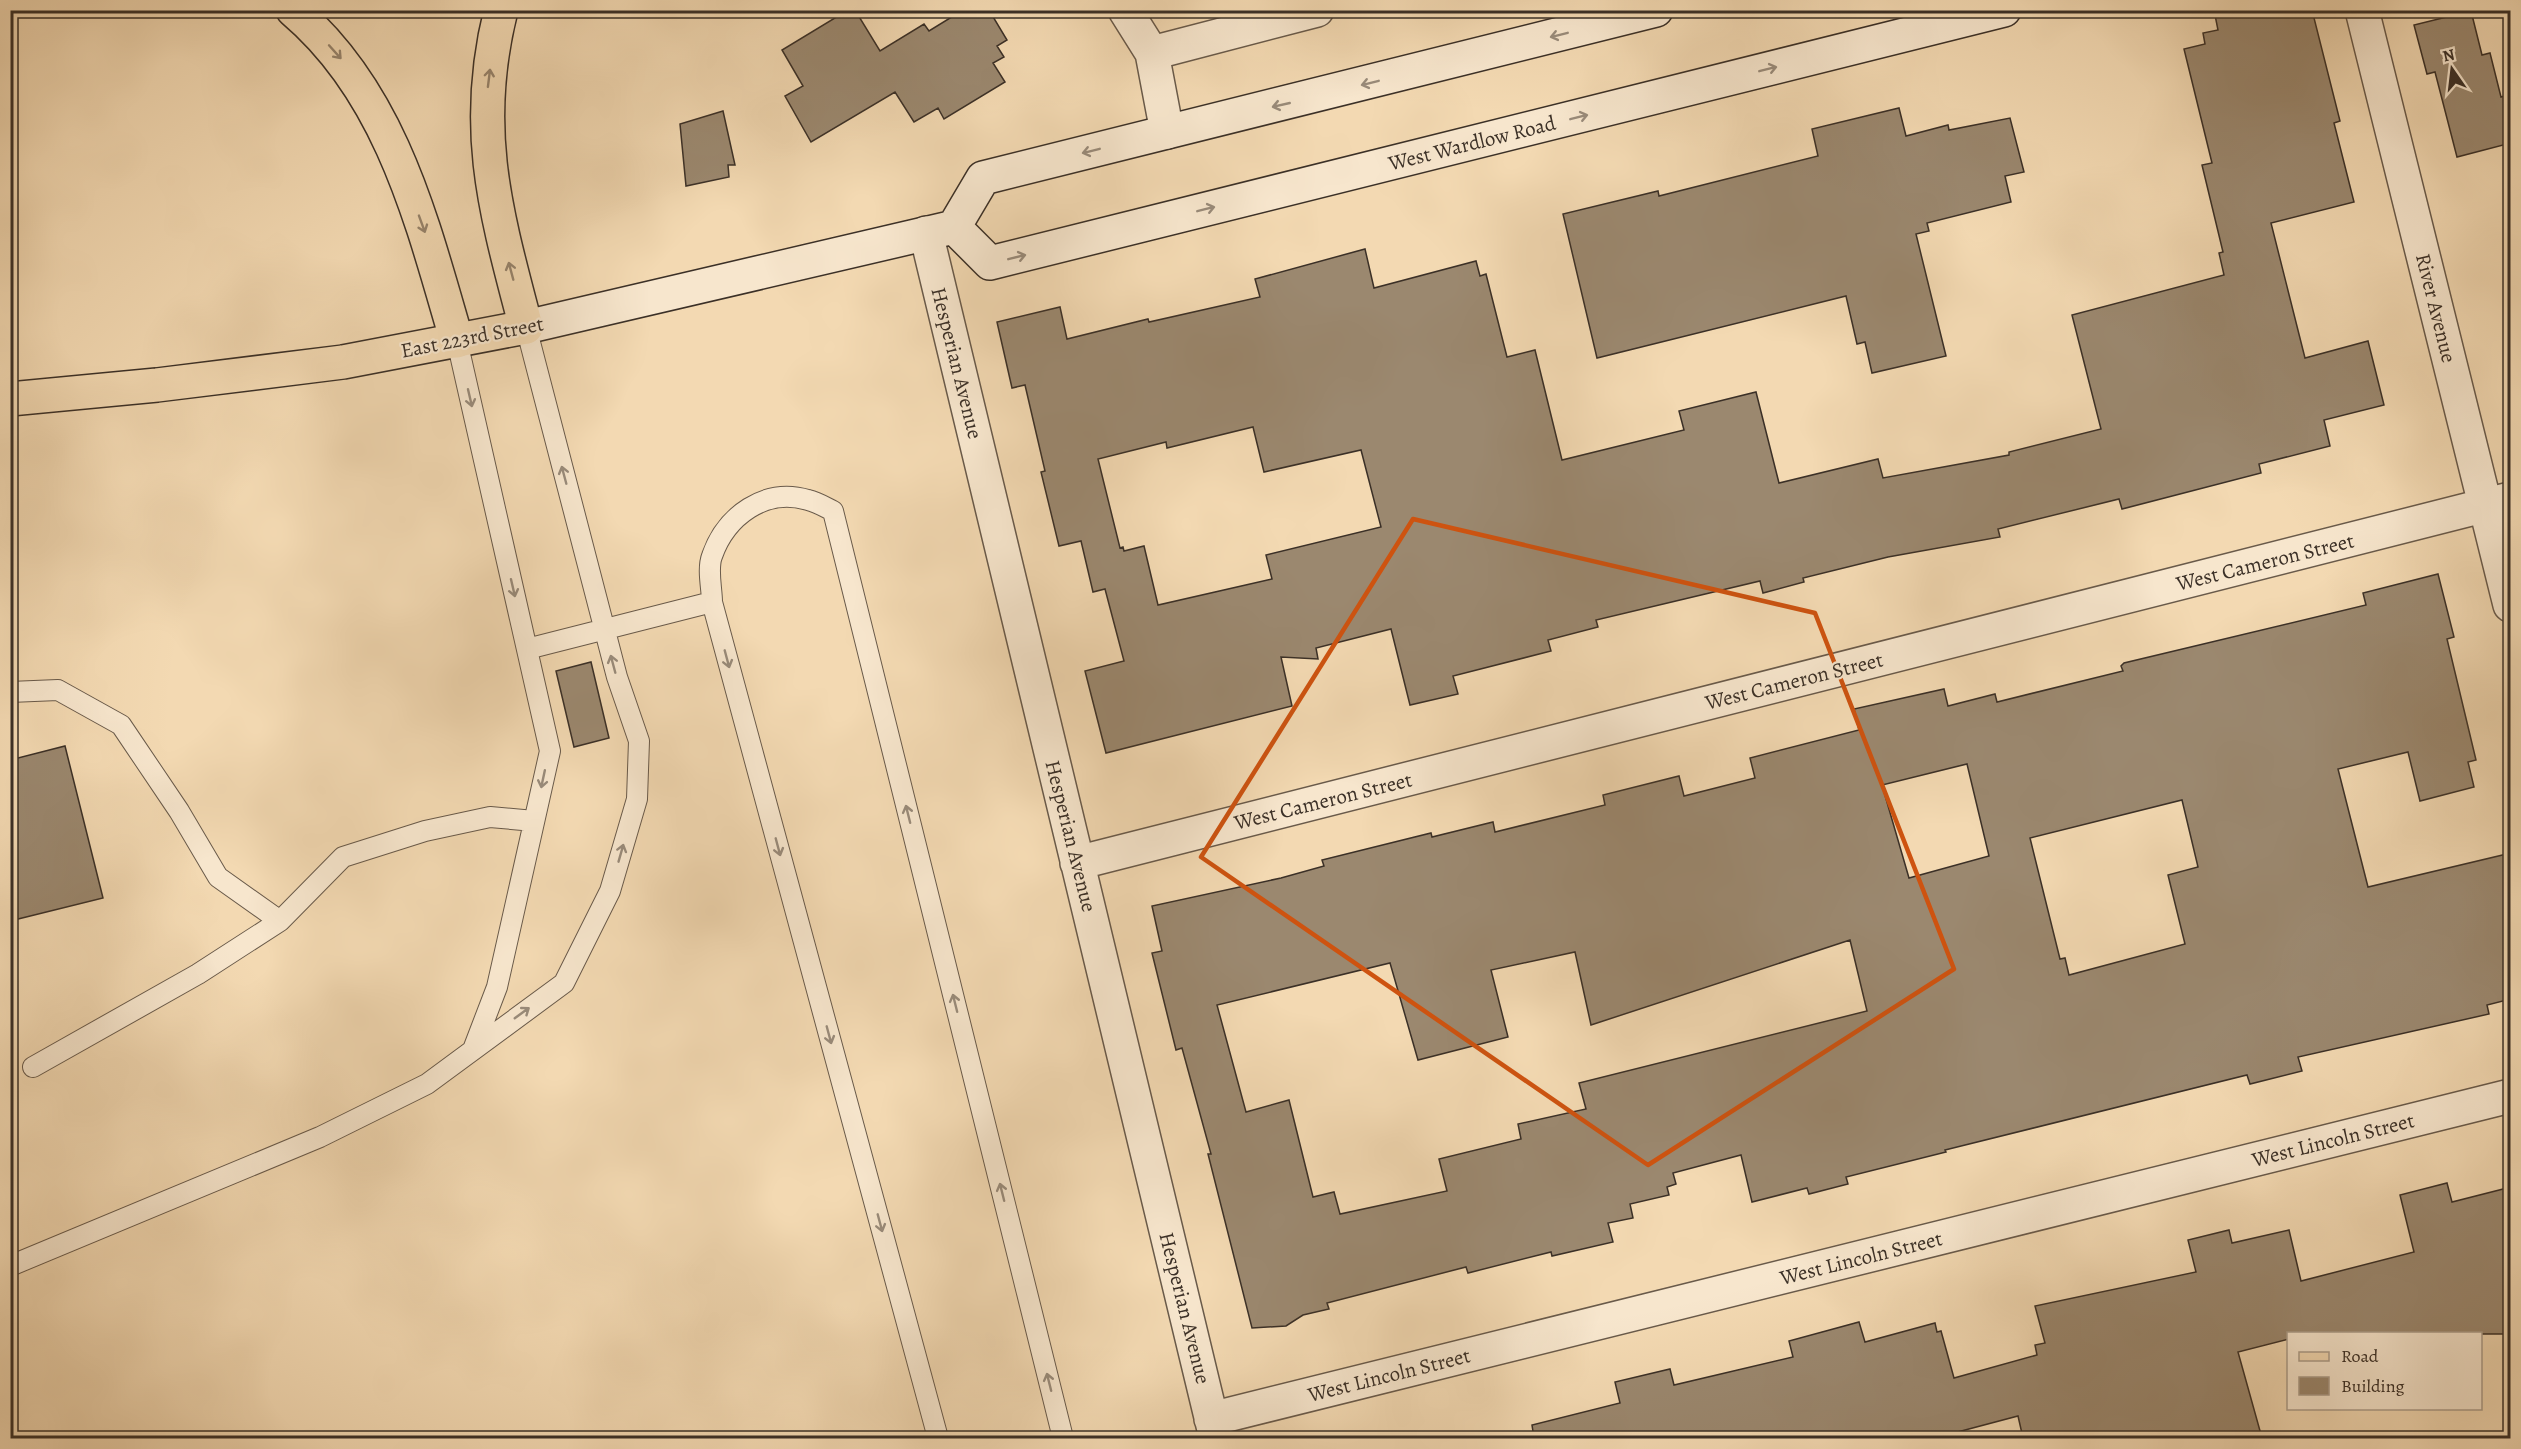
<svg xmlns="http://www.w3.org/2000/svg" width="2521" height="1449" font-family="Alegreya,serif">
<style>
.building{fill:#9b886f;stroke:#3b3027;stroke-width:1.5;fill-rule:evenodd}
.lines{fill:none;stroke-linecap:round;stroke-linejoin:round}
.service-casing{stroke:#695a4a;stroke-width:22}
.minor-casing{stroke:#695a4a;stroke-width:36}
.secondary-casing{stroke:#3b3027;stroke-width:36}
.primary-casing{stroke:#3b3027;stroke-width:36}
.motorway-casing{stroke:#3b3027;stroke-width:36}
.service{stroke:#f7e6cd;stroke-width:20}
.minor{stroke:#f7e6cd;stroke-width:33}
.secondary{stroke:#f7e6cd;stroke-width:33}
.primary{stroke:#f3d9b2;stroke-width:33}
.motorway{stroke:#f3d9b2;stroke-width:33}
.oneway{stroke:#998b7a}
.oneway2{stroke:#97846c}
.marked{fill:none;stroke:#ce5310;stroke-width:4.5;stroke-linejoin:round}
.labels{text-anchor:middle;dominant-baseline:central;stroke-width:4.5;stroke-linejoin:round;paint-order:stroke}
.street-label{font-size:21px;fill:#3b3027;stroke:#f7e6cd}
</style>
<rect width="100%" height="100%" fill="#f3d9b2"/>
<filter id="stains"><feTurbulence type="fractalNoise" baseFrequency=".00333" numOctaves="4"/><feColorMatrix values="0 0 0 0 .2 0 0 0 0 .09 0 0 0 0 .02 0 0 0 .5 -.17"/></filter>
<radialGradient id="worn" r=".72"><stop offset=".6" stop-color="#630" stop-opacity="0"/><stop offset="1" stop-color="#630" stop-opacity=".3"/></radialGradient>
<path class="building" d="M848 10H855L880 51 924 24 929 31 963 10H989L1007 40 997 46 1004 57 993 63 1005 82 944 119 938 108 914 122 895 92 811 142 785 96 803 86 782 50Z
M2214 10H2312L2340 121 2334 123 2354 202 2271 223 2305 358 2368 341 2384 405 2324 420 2330 446 2259 464 2261 473 2122 509 2119 499 1998 529 2000 537 1888 557 1803 578 1804 582 1763 593 1760 581 1596 620 1598 627 1548 640 1551 651 1453 676 1458 694 1410 705 1391 629 1316 648 1318 659 1281 657 1292 706 1106 753 1085 671 1124 661 1105 589 1093 592 1081 541 1059 546 1041 472 1045 471 1025 385 1012 388 997 322 1060 307 1067 339 1148 319 1149 322 1260 297 1255 279 1365 249 1374 288 1476 261 1480 276 1486 274 1507 357 1535 350 1562 460 1684 430 1679 411 1756 392 1779 483 1878 459 1883 478 2009 455V452L2101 429 2072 315 2224 275 2219 253 2223 252 2202 165 2212 163 2184 49 2205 44 2203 33 2218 30ZM1253 427 1264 472 1361 450 1381 527 1266 555 1272 579 1158 605 1144 546 1124 551 1123 547 1120 548 1098 459 1166 442 1167 448Z
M2471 11 2482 55 2490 53 2501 97 2511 94V143L2457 157 2435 72 2427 74 2414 25Z
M1899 108 1906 136 1948 125 1949 130 2010 118 2024 172 2005 176 2011 202 1927 223 1929 231 1916 234 1946 356 1872 373 1865 342 1857 344 1846 296 1597 358 1563 214 1658 191 1659 196 1818 156 1812 129Z
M723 111 735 165H728L729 177 686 186 680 124Z
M2438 574 2454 637 2447 639 2476 760 2468 762 2474 787 2420 801 2408 752 2338 769 2368 887 2511 853V999L2487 1005 2489 1014 2298 1057 2302 1071 2250 1084 2247 1075 1945 1150 1946 1152 1846 1177 1848 1184 1809 1194 1807 1188 1752 1202 1741 1155 1673 1173 1676 1184 1667 1187 1669 1195 1630 1204 1633 1218 1608 1223 1613 1242 1552 1256 1551 1252 1468 1273 1466 1267 1327 1303 1329 1309 1303 1315 1286 1326 1252 1328 1208 1154H1211L1182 1048 1176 1050 1152 953 1162 951 1152 906 1281 878 1324 866 1322 860 1431 833 1432 837 1493 822 1495 832 1605 805 1603 795 1679 776 1684 796 1755 778 1750 758 1859 730 1854 709 1944 689 1948 706 1995 694 1997 702 2123 671 2121 666 2124 663 2366 605 2363 593ZM1967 764 1989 856 1909 878 1882 785ZM2182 800 2198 867 2168 875 2185 944 2069 975 2065 958 2060 959 2030 838ZM1850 940 1867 1011 1579 1083 1586 1109 1518 1124 1521 1139 1439 1159 1447 1191 1340 1214 1334 1192 1313 1197 1289 1100 1246 1112 1217 1005 1390 963 1418 1060 1508 1037 1491 970 1575 952 1591 1025Z
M591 662 609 738 574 747 556 671Z
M65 746 103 898 10 921V760Z
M2447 1183 2452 1202 2511 1187V1334H2289V1339L2238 1352 2262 1438H2023L2018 1416 1935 1438H1534L1532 1425 1620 1403 1615 1382 1670 1369 1674 1385 1793 1357 1789 1341 1859 1322 1865 1342 1935 1323 1937 1332 1941 1331 1954 1378 2037 1355 2035 1345 2045 1343 2035 1306 2196 1272 2188 1240 2229 1230 2232 1243 2289 1230 2301 1281 2414 1252 2400 1195Z"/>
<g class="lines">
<g class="service-casing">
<path id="service" d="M457 341 550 751 497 987 474 1047
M527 649 712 602
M10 692 58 690 121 725 179 811 218 877 280 921
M33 1067 198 974 280 921 343 857 425 831 490 817 534 821
M10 1266 320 1137 427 1084 564 983 610 891 637 799 639 741 617 677 526 327
M938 1438 712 602C712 589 707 569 712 556 726 516 765 487 808 500 817 502 825 507 833 511L1063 1438"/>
</g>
<g class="minor-casing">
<path id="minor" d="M1125 10 1152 53 1167 132
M2362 10 2510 605
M1152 53 1317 10
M926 233 1216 1438
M1077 863 2510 499
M1211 1419 2510 1096"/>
</g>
<g class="secondary-casing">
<path id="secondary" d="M954 227 990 263 2004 10
M526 327 954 227 983 178 1656 10"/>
</g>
<g class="primary-casing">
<path id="primary" d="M10 399 157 385 343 362 526 327"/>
</g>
<g class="motorway-casing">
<path id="motorway" d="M293 10C392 94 422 222 457 341
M501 10C471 129 496 213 526 327"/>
</g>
<use href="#service" class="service"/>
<use href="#minor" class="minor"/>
<use href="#secondary" class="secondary"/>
<use href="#primary" class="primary"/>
<use href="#motorway" class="motorway"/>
</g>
<defs><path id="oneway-shaft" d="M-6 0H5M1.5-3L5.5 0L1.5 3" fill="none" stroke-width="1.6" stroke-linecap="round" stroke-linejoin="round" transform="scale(1.5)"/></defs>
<g class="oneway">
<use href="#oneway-shaft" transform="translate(1559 35) rotate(166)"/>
<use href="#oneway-shaft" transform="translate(1768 69) rotate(-14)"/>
<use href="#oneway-shaft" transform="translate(1370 83) rotate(166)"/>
<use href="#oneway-shaft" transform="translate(1281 105) rotate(167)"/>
<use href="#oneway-shaft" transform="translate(1579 117) rotate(-14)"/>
<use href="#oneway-shaft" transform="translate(1091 151) rotate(166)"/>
<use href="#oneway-shaft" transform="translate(1206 209) rotate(-14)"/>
<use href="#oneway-shaft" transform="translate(1017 257) rotate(-14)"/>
<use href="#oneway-shaft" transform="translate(470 398) rotate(77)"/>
<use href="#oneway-shaft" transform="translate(564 475) rotate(-105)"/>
<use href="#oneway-shaft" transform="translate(513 588) rotate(77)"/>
<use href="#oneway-shaft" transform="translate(727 659) rotate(75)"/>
<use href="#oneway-shaft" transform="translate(613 664) rotate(-105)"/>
<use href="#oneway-shaft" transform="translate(543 779) rotate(102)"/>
<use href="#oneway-shaft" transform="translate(908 814) rotate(-104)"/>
<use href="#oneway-shaft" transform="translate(778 847) rotate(75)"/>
<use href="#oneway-shaft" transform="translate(621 853) rotate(-74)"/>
<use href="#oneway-shaft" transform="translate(955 1003) rotate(-104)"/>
<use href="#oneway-shaft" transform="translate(522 1013) rotate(-36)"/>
<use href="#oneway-shaft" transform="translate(829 1035) rotate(75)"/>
<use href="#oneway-shaft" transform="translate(1002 1192) rotate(-104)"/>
<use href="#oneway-shaft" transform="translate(880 1223) rotate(75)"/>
<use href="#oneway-shaft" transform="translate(1049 1382) rotate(-104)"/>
</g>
<g class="oneway2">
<use href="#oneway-shaft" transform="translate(335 52) rotate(48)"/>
<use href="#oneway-shaft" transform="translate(489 78) rotate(-83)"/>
<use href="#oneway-shaft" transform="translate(422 224) rotate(70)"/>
<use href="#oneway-shaft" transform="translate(511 271) rotate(-105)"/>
</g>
<path class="marked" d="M1413 519 1815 613 1954 969 1648 1165 1201 857Z"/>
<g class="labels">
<g class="street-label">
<text transform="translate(1472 143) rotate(-14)">West Wardlow Road</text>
<text transform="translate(2436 308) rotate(76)">River Avenue</text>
<text transform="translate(472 337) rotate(-11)">East 223rd Street</text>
<text transform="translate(957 363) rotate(76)">Hesperian Avenue</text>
<text transform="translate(2265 562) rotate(-14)">West Cameron Street</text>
<text transform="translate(1794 681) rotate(-14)">West Cameron Street</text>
<text transform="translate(1323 801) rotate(-14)">West Cameron Street</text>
<text transform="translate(1071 836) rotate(76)">Hesperian Avenue</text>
<text transform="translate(2333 1140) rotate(-14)">West Lincoln Street</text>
<text transform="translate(1861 1258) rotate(-14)">West Lincoln Street</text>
<text transform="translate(1185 1308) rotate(76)">Hesperian Avenue</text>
<text transform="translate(1389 1375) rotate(-14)">West Lincoln Street</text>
</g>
</g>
<rect width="2521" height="1449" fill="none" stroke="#f3d9b2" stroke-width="36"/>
<rect x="12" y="12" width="2497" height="1425" fill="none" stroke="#3b3027" stroke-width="3"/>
<rect x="18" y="18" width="2485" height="1413" fill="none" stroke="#3b3027" stroke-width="1.5"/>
<rect x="2287" y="1332" width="195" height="78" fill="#f7e6cd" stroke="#ac9d8b" stroke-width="1.5"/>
<rect x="2299" y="1352" width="30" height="9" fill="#f3d9b2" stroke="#ac9d8b" stroke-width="1.5"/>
<text x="2341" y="1362" font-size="18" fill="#3b3027">Road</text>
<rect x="2299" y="1377" width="30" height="18" fill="#9b886f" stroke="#ac9d8b" stroke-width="1.5"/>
<text x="2341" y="1392" font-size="18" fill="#3b3027">Building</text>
<g transform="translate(2452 69) rotate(346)" stroke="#f7e6cd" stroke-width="4.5" paint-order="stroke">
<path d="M0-4.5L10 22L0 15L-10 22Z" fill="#3b3027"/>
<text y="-9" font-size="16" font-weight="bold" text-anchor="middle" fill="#3b3027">N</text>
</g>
<rect width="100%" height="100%" filter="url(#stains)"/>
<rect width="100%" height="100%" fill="url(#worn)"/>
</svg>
